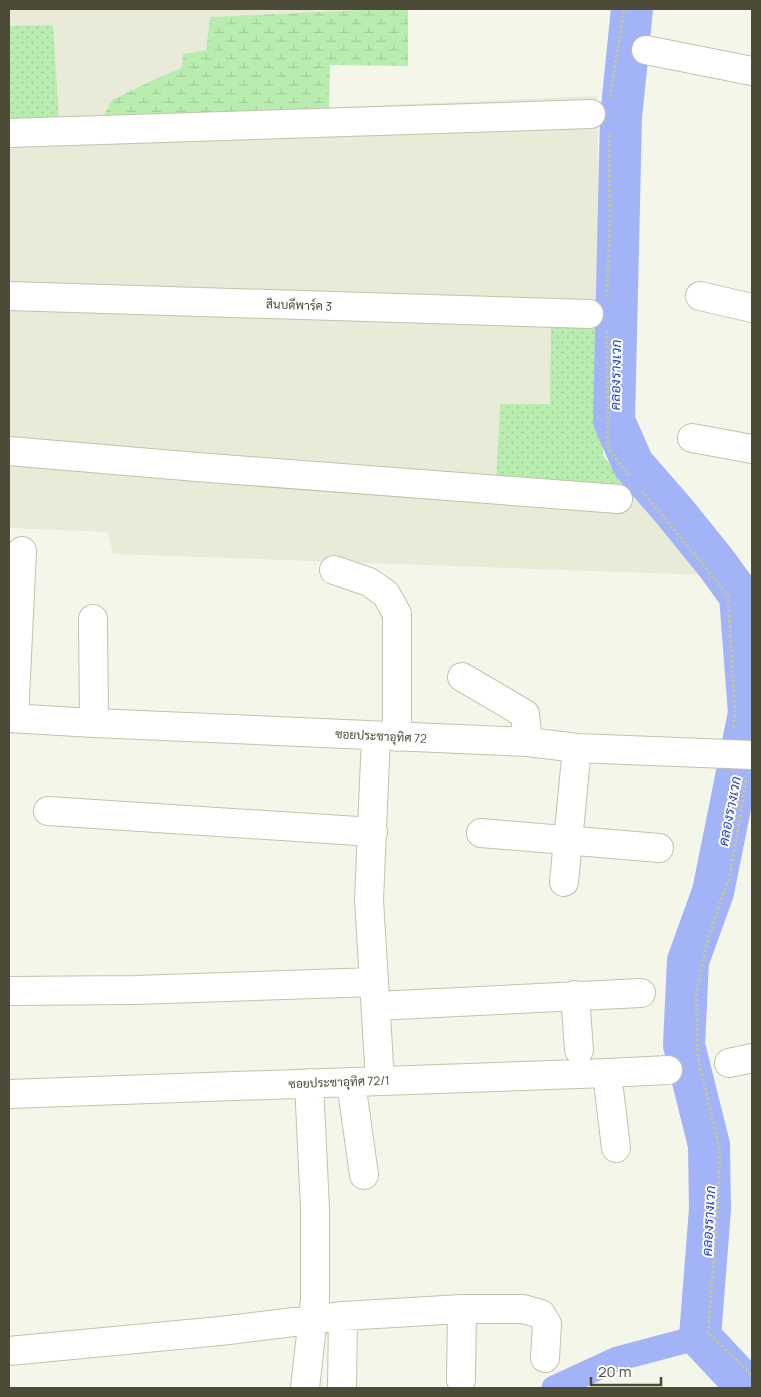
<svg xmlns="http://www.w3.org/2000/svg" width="761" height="1397" font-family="Manrope,Sarabun,sans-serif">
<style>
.residential{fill:#e9ebd8}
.grass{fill:url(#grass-dots)}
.wetland{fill:url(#wetland-marsh)}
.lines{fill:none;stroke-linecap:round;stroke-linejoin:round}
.canal{stroke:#a2b3f7;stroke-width:25}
.river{stroke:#a2b3f7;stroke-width:42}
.minor-casing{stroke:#c1c3ab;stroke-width:30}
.path{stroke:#c4c69b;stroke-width:3;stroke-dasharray:2.5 2.5;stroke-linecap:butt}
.minor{stroke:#fff;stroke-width:28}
.labels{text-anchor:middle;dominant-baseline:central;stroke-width:4;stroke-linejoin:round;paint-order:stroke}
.street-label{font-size:12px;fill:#4b4b37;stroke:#fff}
.water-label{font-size:14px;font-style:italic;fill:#2542c2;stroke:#fff}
</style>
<defs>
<pattern id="grass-dots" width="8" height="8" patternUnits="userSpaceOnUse" patternTransform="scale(1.25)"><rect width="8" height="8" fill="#b9edb0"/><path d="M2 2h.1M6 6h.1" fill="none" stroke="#a1cd98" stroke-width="1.8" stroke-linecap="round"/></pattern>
<pattern id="wetland-marsh" width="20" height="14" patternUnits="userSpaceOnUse" patternTransform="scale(1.25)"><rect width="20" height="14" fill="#b9edb0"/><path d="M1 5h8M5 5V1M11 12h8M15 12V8" fill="none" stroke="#a1cd98"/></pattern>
</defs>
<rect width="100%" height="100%" fill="#f5f6ea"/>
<path class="residential" d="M9 9H365V10L206 50 183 54 181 68 157 78 103 117 597 96 603 456 704 575 113 554 108 532 9 528Z"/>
<path class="grass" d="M53 25 59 119 9 122V26Z
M601 323 603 456 636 495 496 485 500 404H550L551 325Z"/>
<path class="wetland" d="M365 9H408V66L330 65 329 108 103 117 112 100 157 78 181 68 183 54 206 50 210 17 365 10Z"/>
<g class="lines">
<path class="canal" d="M554 1388 617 1359 700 1337"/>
<path class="river" d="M632 9 621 117 614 421 633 464 674 511 716 563 740 596 749 713 713 892 688 961 684 1045 709 1145 710 1209 700 1337 748 1388"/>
<g class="minor-casing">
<path id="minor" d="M646 50 752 71
M9 133 591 114
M9 296 589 314
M700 296 752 308
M692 438 752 449
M9 451 197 467 618 499
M334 570 369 582 386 594 397 614V737
M93 619 94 723
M462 677 525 714 528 742
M9 718 94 723 528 742 577 748 752 755
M14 718 22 551
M376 736 369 900 380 1081
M48 811 373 832
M481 833 659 848
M564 882 577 748
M9 991 135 990 374 982
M575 995 579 1050
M376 1006 641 993
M729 1063 752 1058
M607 1073 616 1148
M351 1082 364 1175
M9 1094 607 1073 668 1070
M9 1351 220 1331 343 1316 462 1309H523L541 1314 547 1324 545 1358
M461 1380 462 1309
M305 1388 315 1299V1209L309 1083
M342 1388 343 1316"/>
</g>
<path class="path" d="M610 97 624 9
M607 297 610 220 609 133
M607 331 608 449 630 476
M642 491 728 595 735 713 733 730
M746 780 730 875 708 938 696 994 698 1058 720 1151 717 1216 708 1333 752 1375"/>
<use href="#minor" class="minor"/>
</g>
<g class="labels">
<g class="street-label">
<text transform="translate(299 305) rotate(2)">สินบดีพาร์ค 3</text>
<text transform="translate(381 736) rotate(3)">ซอยประชาอุทิศ 72</text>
<text transform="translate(339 1082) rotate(-2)">ซอยประชาอุทิศ 72/1</text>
</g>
<g class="water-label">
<text transform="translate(615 375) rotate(-89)">คลองรางเวก</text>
<text transform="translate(729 811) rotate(-79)">คลองรางเวก</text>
<text transform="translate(708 1221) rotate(-87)">คลองรางเวก</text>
</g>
</g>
<rect width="761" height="1397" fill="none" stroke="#4b4b37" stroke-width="20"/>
<path d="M591 1377v8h70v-8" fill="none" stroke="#4b4b37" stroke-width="2.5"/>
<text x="598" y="1377" font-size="15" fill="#4b4b37" stroke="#ffffff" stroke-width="4" paint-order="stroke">20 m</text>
</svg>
